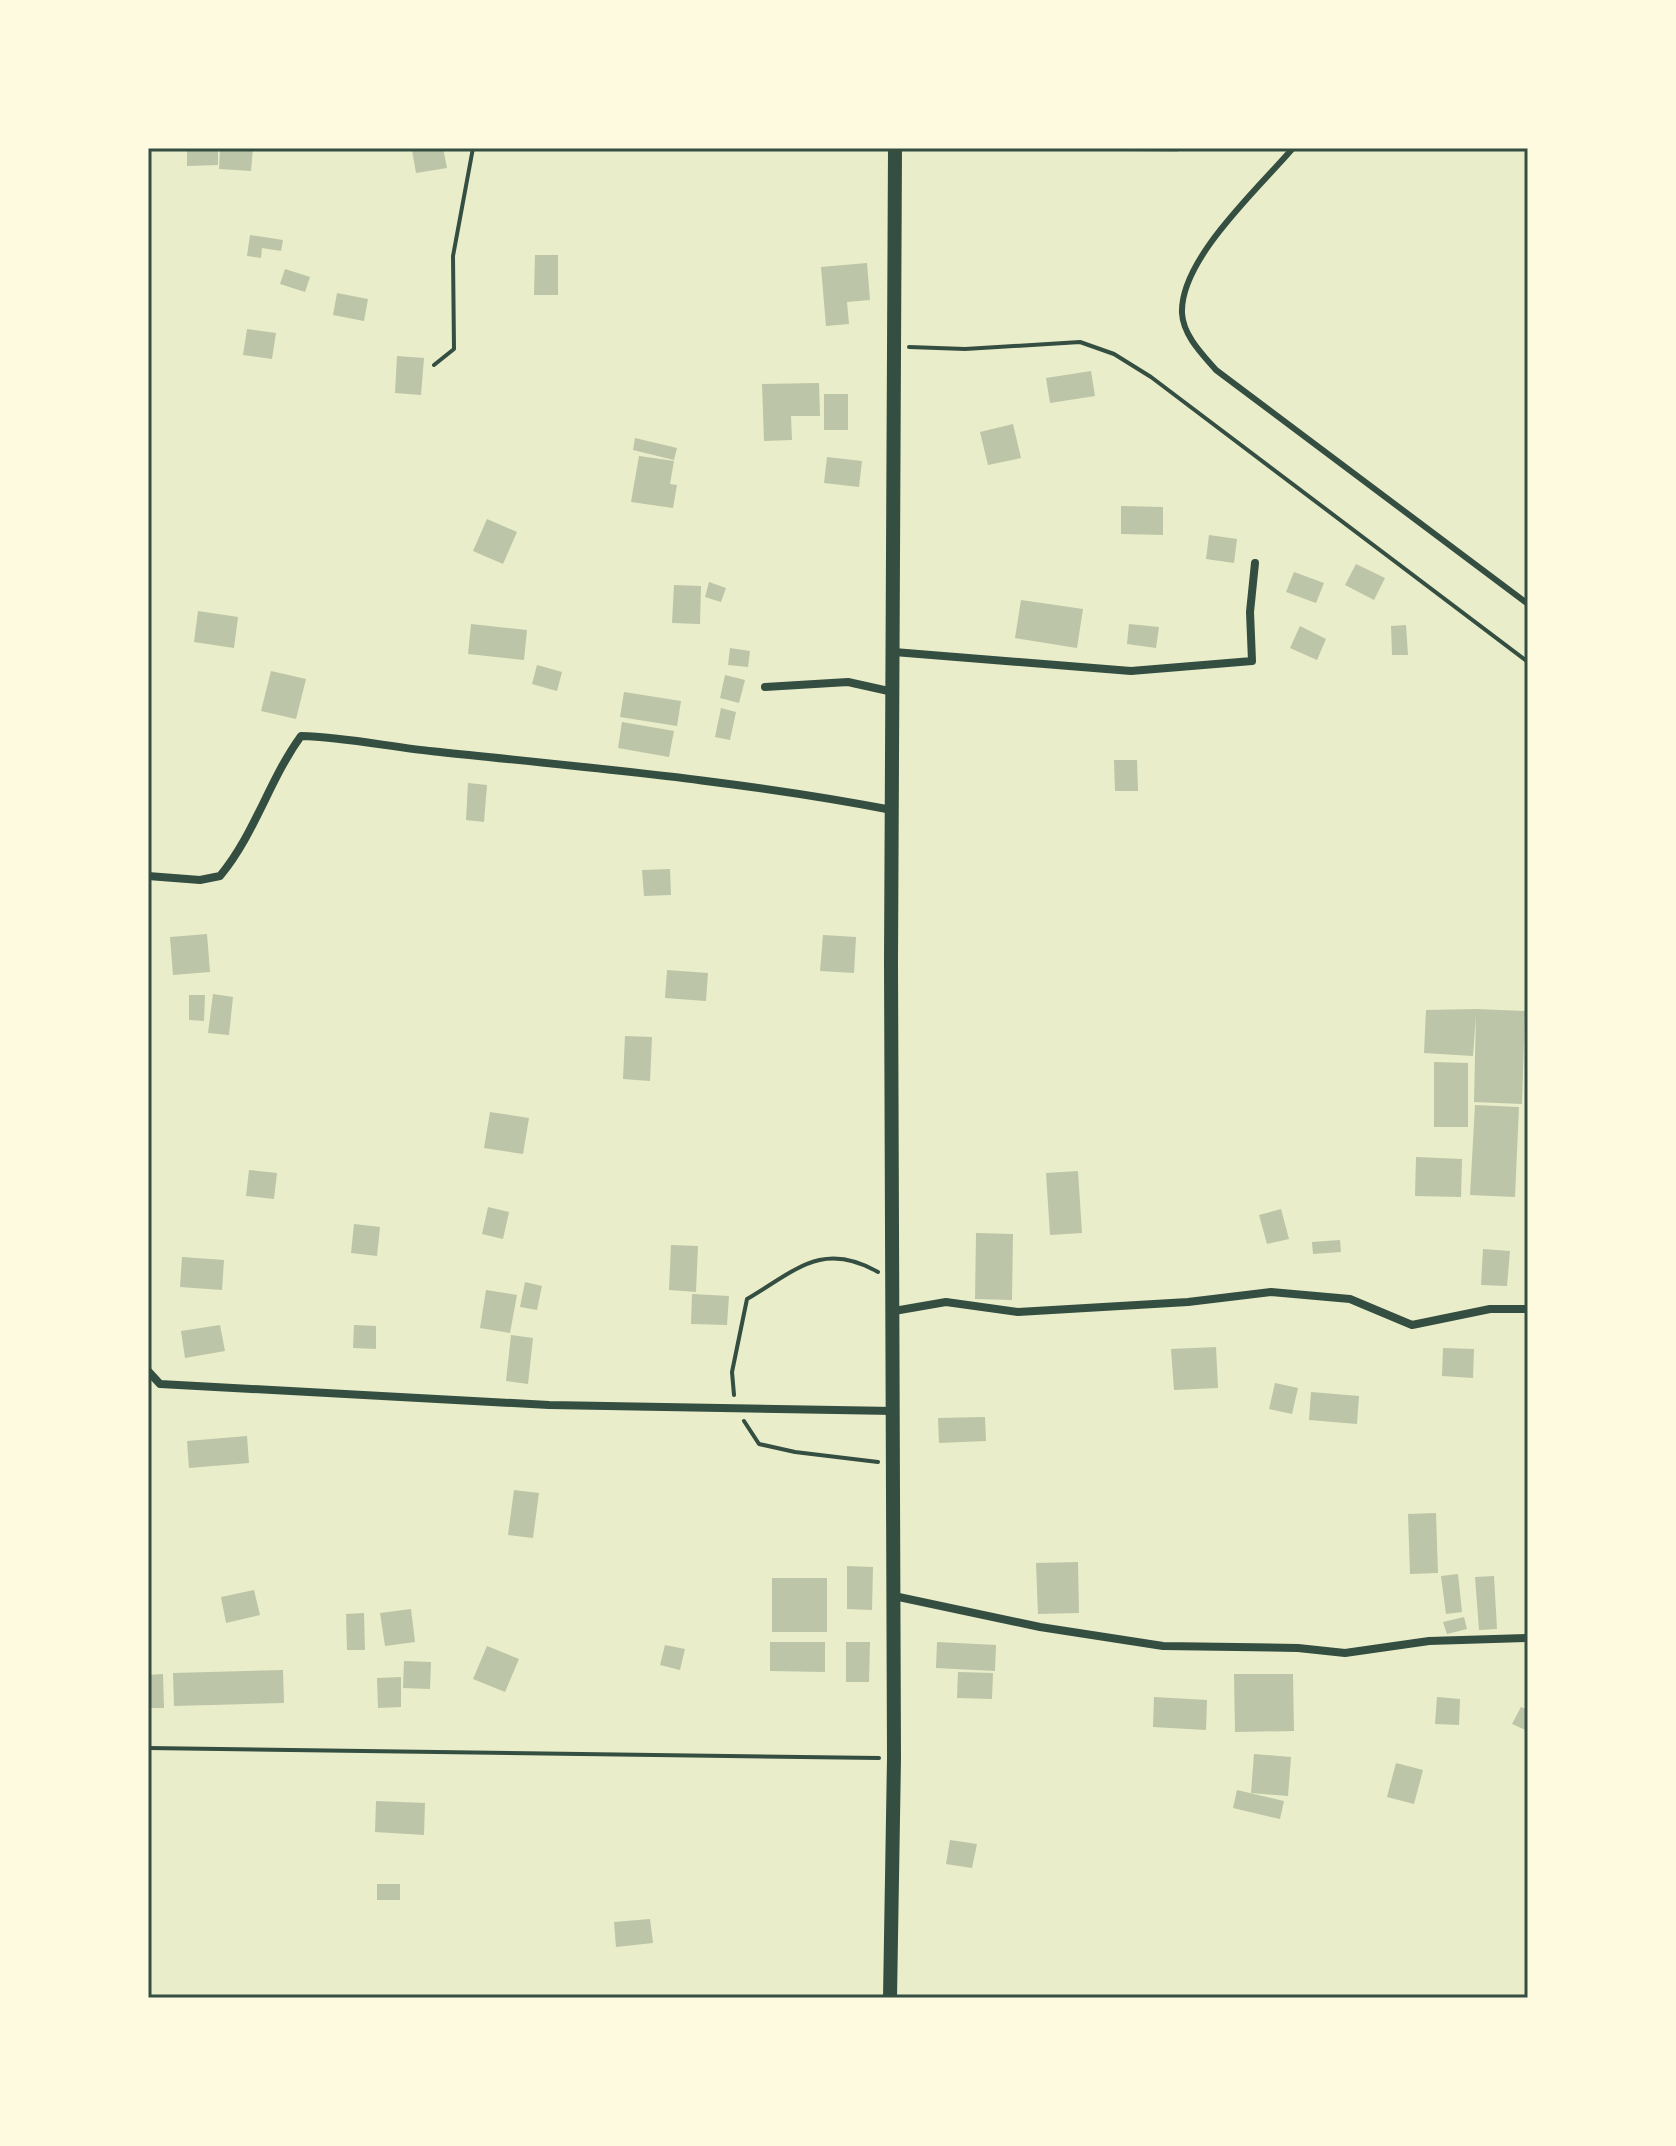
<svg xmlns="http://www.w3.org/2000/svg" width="1676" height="2146" font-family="Mulish,sans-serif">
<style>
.building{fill:#bcc5a7}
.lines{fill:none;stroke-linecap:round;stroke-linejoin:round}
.path{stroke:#344e41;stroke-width:4}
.service{stroke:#344e41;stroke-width:6}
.minor{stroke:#344e41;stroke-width:8}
.tertiary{stroke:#344e41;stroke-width:14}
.neatline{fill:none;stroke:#344e41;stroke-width:3}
</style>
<rect width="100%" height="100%" fill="#e9edc9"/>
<path class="building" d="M187 148H218V165L187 166Z
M220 148H253L251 171 219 169Z
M443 148 447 168 416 173 412 150Z
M1122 148H1178V152L1122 151Z
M250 235 283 240 281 251 262 248 261 258 247 256Z
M535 255H558V295H534Z
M867 263 870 300 847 302 849 324 826 326 821 267Z
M285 269 310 277 305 292 280 284Z
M337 293 368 299 364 321 333 315Z
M247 329 276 333 272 359 243 355Z
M397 356 424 358 421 395 395 393Z
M1091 371 1095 396 1050 403 1046 378Z
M819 383 820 416H791L792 440 764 441 762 384Z
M824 394H848V430H824Z
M1013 424 1021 458 988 465 980 432Z
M635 438 677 448 674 460 633 450Z
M639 456 674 461 670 484 677 485 673 508 631 502Z
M827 457 862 461 859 487 824 483Z
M1121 506 1163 507V535L1121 534Z
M487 519 517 532 503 564 473 551Z
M1209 535 1237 539 1234 563 1206 559Z
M1356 564 1385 578 1374 600 1345 585Z
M1294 572 1324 583 1316 603 1286 592Z
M709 582 726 588 721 602 705 597Z
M674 585 701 586 700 624 672 623Z
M1021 600 1083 609 1077 648 1015 638Z
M198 611 238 617 234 648 194 642Z
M471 624 527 630 524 660 468 654Z
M1129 624 1159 627 1156 648 1127 644Z
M1406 625 1408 655H1392L1391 626Z
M1300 626 1326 639 1317 660 1290 648Z
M730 648 750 651 748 667 728 665Z
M537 665 562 672 557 691 532 684Z
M271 671 306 679 296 719 261 711Z
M725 675 745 680 739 703 720 698Z
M624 692 681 701 677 726 620 717Z
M721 708 736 712 730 740 715 737Z
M622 722 674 731 669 757 618 748Z
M1114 760H1137L1138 791H1115Z
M468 783 487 785 484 822 466 820Z
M670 869 671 895 644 896 642 870Z
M207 934 210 972 173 975 170 937Z
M823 935 856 937 854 973 820 971Z
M667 970 708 973 706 1001 665 998Z
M213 994 233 997 229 1035 208 1033Z
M189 995H205L204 1021 189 1020Z
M1476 1009 1525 1011 1522 1104 1474 1102 1476 1015 1473 1056 1424 1053 1426 1010Z
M625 1036 652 1037 650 1081 623 1079Z
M1434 1062 1468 1063V1127H1434Z
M1475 1105 1519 1107 1515 1197 1470 1195Z
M490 1112 529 1118 523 1154 484 1148Z
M1416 1157 1462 1159 1461 1197 1415 1196Z
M249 1170 277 1173 274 1199 246 1196Z
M1078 1171 1082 1233 1050 1235 1046 1173Z
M488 1207 509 1212 503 1239 482 1234Z
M1281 1209 1289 1239 1267 1244 1259 1215Z
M354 1224 380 1227 377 1256 351 1253Z
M976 1233 1013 1234 1012 1300 975 1299Z
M1340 1240 1341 1252 1313 1254 1312 1242Z
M671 1245 698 1246 696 1292 669 1290Z
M1483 1249 1510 1251 1507 1286 1481 1285Z
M182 1257 224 1260 222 1290 180 1287Z
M525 1282 542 1286 537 1310 520 1307Z
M486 1290 517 1295 510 1333 480 1328Z
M692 1294 729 1296 727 1325 691 1324Z
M220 1325 225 1351 185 1358 181 1331Z
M354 1325 376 1326V1349L353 1348Z
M511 1335 533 1338 528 1384 506 1381Z
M1216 1347 1218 1388 1174 1390 1171 1349Z
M1443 1348 1474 1349 1473 1378 1442 1376Z
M1275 1383 1298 1388 1292 1414 1269 1409Z
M1311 1392 1359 1396 1357 1424 1309 1420Z
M985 1417 986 1441 939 1443 938 1418Z
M247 1436 249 1463 189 1468 187 1441Z
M514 1490 539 1493 533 1538 508 1535Z
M1436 1513 1438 1573 1410 1574 1408 1514Z
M1078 1562 1079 1613 1038 1614 1036 1563Z
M847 1566 873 1567 872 1610 847 1609Z
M1458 1574 1462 1612 1446 1614 1441 1576Z
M1494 1576 1497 1629 1479 1630 1475 1577Z
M772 1578H827V1632H772Z
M254 1590 260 1615 226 1623 221 1597Z
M411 1609 415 1642 385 1646 380 1613Z
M364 1613 365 1650H347L346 1614Z
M1464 1617 1467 1629 1447 1634 1443 1622Z
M770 1642H825V1672L770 1671Z
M846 1642H870L869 1682H846Z
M937 1642 996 1645 995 1671 936 1668Z
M665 1645 685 1649 680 1670 660 1665Z
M487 1646 519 1659 505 1692 473 1679Z
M404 1661 431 1662 430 1689 403 1688Z
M283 1670 284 1703 174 1706 173 1673Z
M958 1672 993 1673 992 1699 957 1698Z
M163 1674 164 1708H148V1675Z
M1234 1674H1293L1294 1731 1235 1732Z
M401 1677V1707L378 1708 377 1678Z
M1154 1697 1207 1700 1206 1730 1153 1727Z
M1437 1697 1460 1699 1459 1725 1435 1724Z
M1521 1707 1528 1710V1731L1512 1724Z
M1254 1754 1291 1757 1288 1796 1251 1793Z
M1396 1763 1423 1770 1414 1804 1387 1797Z
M1237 1790 1284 1801 1280 1819 1233 1808Z
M376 1801 425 1803 424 1835 375 1832Z
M950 1840 977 1844 972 1868 946 1864Z
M377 1884H400V1900H377Z
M650 1919 653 1943 616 1947 614 1922Z"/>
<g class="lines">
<path class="path" d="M909 347 965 349 1080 342 1114 354 1151 377 1528 662
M434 365 454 349 453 256 473 148
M734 1395 732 1372 747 1299C795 1271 822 1240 878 1272
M744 1421 759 1444 795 1452 878 1462
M148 1748 879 1758"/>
<path class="service" d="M1293 148C1259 188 1180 259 1182 313 1183 335 1202 354 1216 370L1528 604"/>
<path class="minor" d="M894 652 1131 671 1252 661 1250 612 1255 563
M765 687 848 682 893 692
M148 876 200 880 220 876C255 834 269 780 301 736 348 737 393 748 440 752 591 768 742 781 892 810
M894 1311 946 1302 1018 1312 1188 1302 1271 1292 1350 1299 1412 1325 1490 1309H1528
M148 1371 160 1384 549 1405 894 1411
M894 1596 1040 1627 1163 1646 1298 1648 1345 1653 1429 1641 1528 1638"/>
<path class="tertiary" d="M890 1998 894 1758 891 962 895 148"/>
</g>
<rect width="1676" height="2146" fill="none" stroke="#fefae0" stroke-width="300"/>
<rect x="150" y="150" width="1376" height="1846" class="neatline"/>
</svg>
